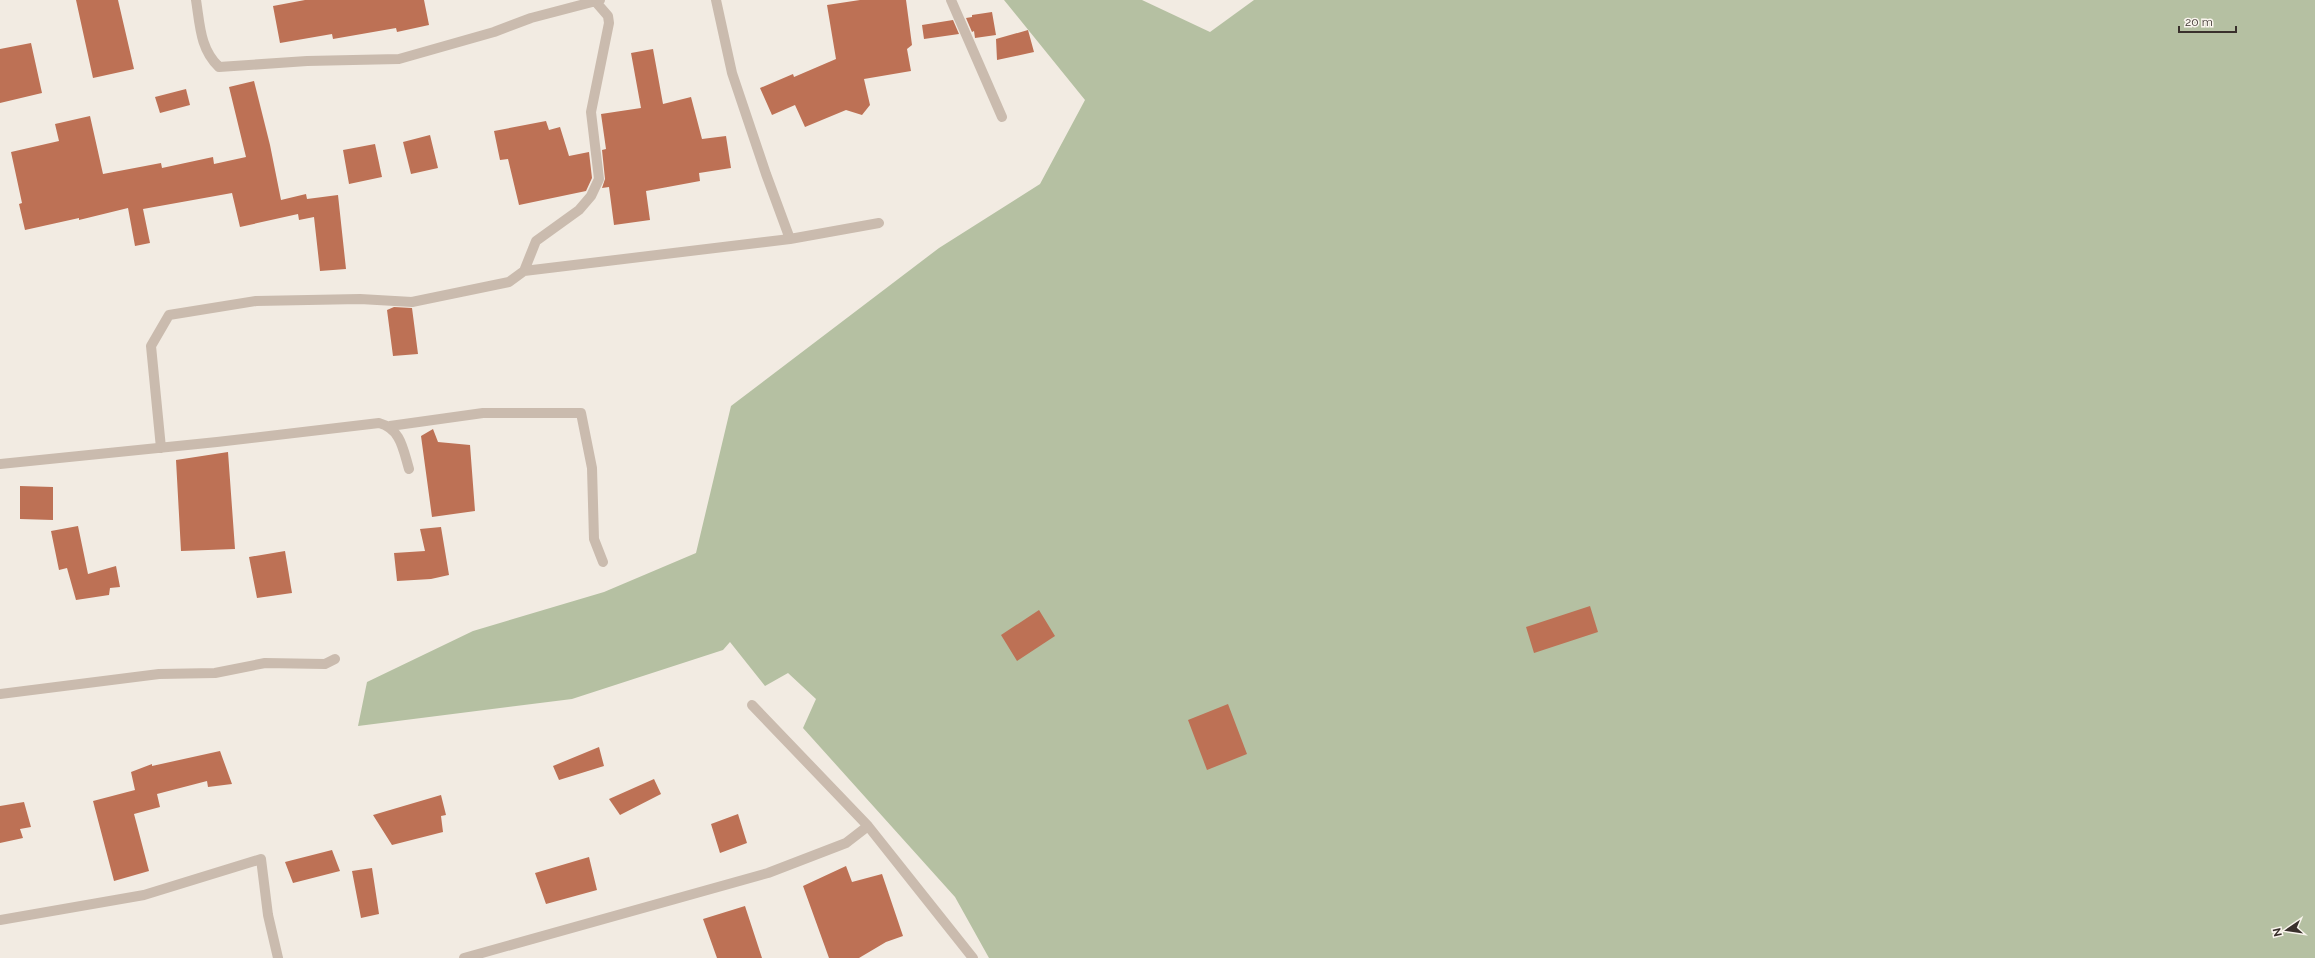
<svg xmlns="http://www.w3.org/2000/svg" width="2315" height="958" font-family="Raleway,sans-serif">
<style>
.green{fill:#b5c0a2}
.building{fill:#bd7155}
.lines{fill:none;stroke-linecap:round;stroke-linejoin:round}
.minor{stroke:#cabbae;stroke-width:10}
</style>
<rect width="100%" height="100%" fill="#f2ebe2"/>
<path class="green" d="M1004 0H1142L1210 32 1254 0H2315V958H989L955 897 803 728 816 699 788 673 765 686 730 642 723 650 572 699 358 726 367 682 473 631 604 592 696 553 731 406 939 248 1040 184 1085 100Z"/>
<path class="building" d="M76 0H118L134 69 93 78Z
M305 0H424L429 25 397 32 396 28 333 39 332 34 280 43 273 6Z
M860 0H906L912 45 907 49 911 71 864 79 870 105 862 115 846 110 805 127 795 105 772 115 760 88 793 74 794 77 836 59 827 5Z
M992 12 996 35 975 38 974 31 972 32 966 18 972 17V15Z
M953 20 959 34 924 39 922 25Z
M1028 30 1034 52 997 60 996 39Z
M31 43 42 93 0 103V49Z
M653 49 663 104 691 97 702 139 726 136 731 168 699 173 700 181 646 191 650 220 614 225 609 187 602 188 605 179 602 150 606 149 601 114 641 108 631 53Z
M254 81 270 145 281 200 306 194 307 199 338 195 346 269 320 271 314 217 299 220 298 214 240 227 232 193 143 209 150 243 135 246 128 208 79 220V218L25 230 19 204 22 203 11 152 59 141 55 124 90 116 103 174 161 163 162 168 213 157 214 164 246 157 229 87Z
M186 89 190 105 160 113 155 97Z
M546 121 549 130 560 127 569 156 589 152 592 178 586 191 519 205 508 159 500 160 494 131Z
M430 135 438 168 411 174 403 142Z
M375 144 382 177 349 184 343 150Z
M394 307 412 308 418 354 393 356 387 310Z
M433 429 438 442 470 445 475 511 432 517 421 436Z
M228 452 235 549 181 551 176 460Z
M20 486 53 487V520L20 519Z
M78 526 88 574 116 566 120 587 110 588 109 595 76 600 67 568 59 570 51 531Z
M441 527 449 575 431 579 397 581 394 553 425 551 420 529Z
M285 551 292 593 257 598 249 557Z
M1590 606 1598 632 1534 653 1526 627Z
M1039 610 1055 636 1017 661 1001 635Z
M1228 704 1247 754 1207 770 1188 720Z
M599 747 604 766 559 780 553 766Z
M220 751 232 784 208 787 207 781 157 794 160 807 134 814 149 871 114 881 93 801 135 790 131 772 152 764V766Z
M654 779 661 794 620 815 609 799Z
M441 795 446 815 441 816 443 832 392 845 373 815Z
M24 802 31 827 20 829 23 838 0 843V806Z
M738 814 747 843 720 853 711 824Z
M332 850 340 871 293 883 285 862Z
M589 857 597 890 546 904 535 873Z
M846 866 852 882 882 874 903 936 886 942 859 958H829L803 886Z
M372 868 379 914 361 918 352 871Z
M745 906 762 958H717L703 919Z"/>
<g class="lines">
<path class="minor" d="M196 0C200 25 200 49 219 67L307 61 399 59 494 32 531 18 600 0
M951 0 1002 117
M790 239 879 223
M524 271 790 239 766 174 732 73 716 0
M390 426 483 413H581L592 468 594 539 603 562
M161 448 151 346 169 315 256 301 360 299 412 302 509 282 524 271 536 241 579 210 591 196 599 179 591 112 609 23 608 16 595 1
M0 464 217 442 379 423C401 429 403 449 409 469
M0 694 159 674 215 673 265 663 325 664 335 659
M752 705 868 826 973 958
M0 920 144 895 261 859 268 915 278 958
M464 958 768 873 846 843 868 826"/>
</g>
<g transform="translate(2287 930) rotate(257)" stroke="#faf5ee" stroke-width="3" paint-order="stroke">
<path d="M0-3L7 15L0 10L-7 15Z" fill="#39302c"/>
<text y="-6" font-size="11" font-weight="bold" text-anchor="middle" fill="#39302c">N</text>
</g>
<path d="M2179 26v6h57v-6" fill="none" stroke="#39302c" stroke-width="2"/>
<text x="2185" y="26" font-size="12" fill="#39302c" stroke="#faf5ee" stroke-width="3" paint-order="stroke">20 m</text>
</svg>
